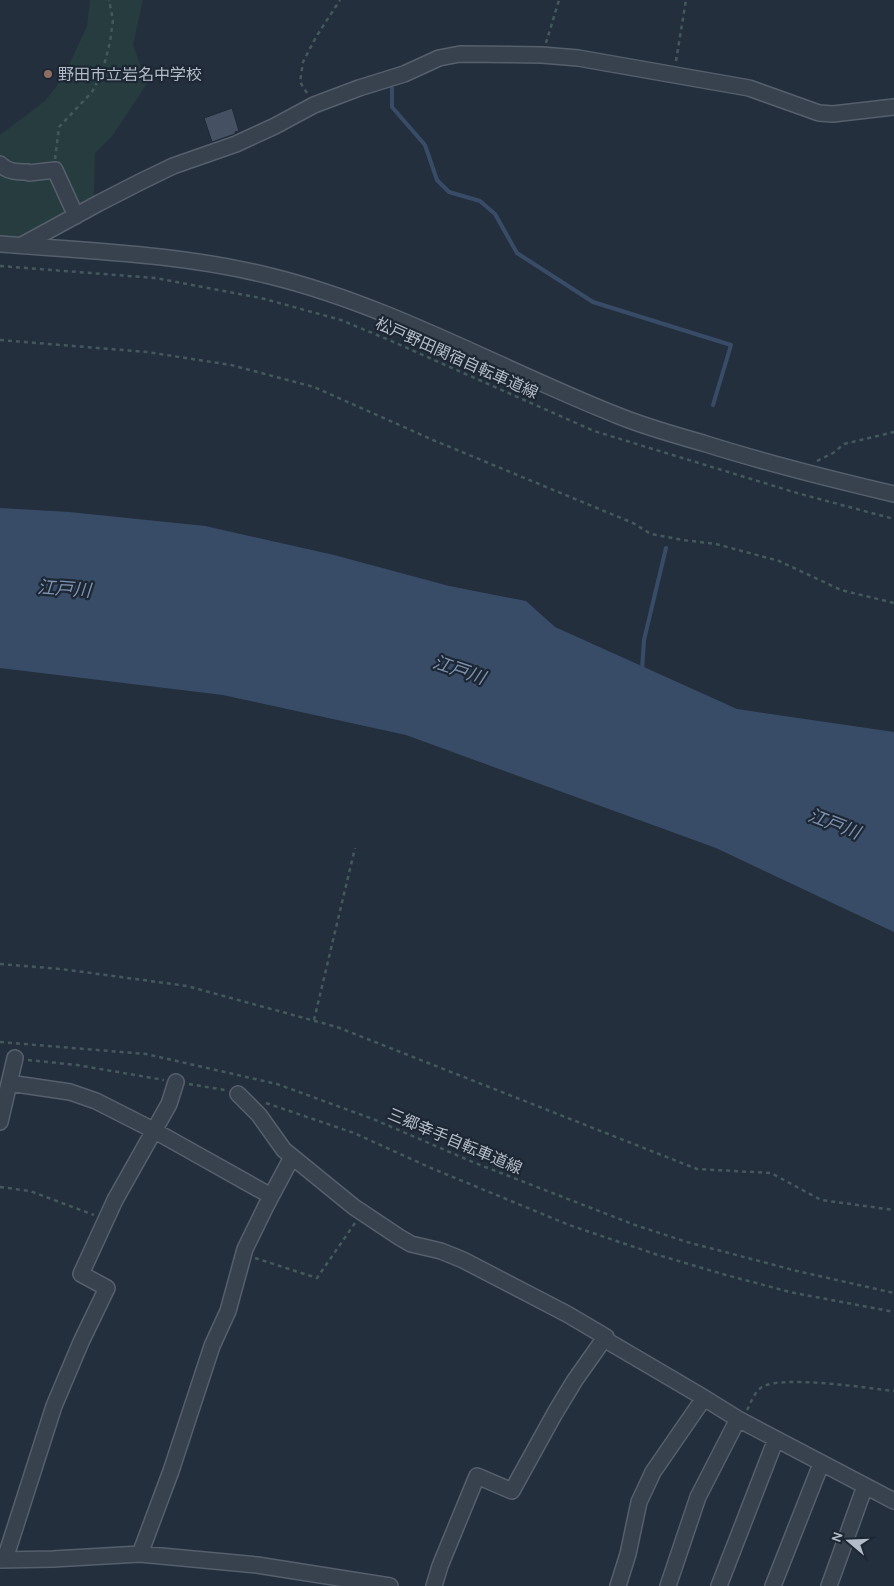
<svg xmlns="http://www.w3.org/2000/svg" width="894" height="1586" font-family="Karla,'Noto Sans JP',sans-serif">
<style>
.green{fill:#263c3f}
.water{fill:#394c67}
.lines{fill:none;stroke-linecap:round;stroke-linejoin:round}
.stream{stroke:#394c67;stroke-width:4}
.building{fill:#455162;stroke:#1f2835}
.minor-casing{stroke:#565f6c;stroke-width:18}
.path{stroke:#44595c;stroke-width:2.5;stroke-dasharray:4 4;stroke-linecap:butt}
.minor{stroke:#38414e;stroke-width:15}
.education-dot{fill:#8d6e63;stroke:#1d2633;stroke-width:2}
.labels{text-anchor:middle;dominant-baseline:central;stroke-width:4.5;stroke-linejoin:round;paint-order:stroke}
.poi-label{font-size:16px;fill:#b4bcc9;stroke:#1d2633;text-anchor:start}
.street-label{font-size:16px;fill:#b4bcc9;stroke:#1d2633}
.water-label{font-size:18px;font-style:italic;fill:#7c92b1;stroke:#1d2633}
</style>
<rect width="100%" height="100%" fill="#242f3e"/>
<path class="green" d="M90 0H143L133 45 147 84 112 136 95 153 94 196 67 216 18 239 0 237V135L45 101 63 78 87 26Z"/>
<path class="water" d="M0 508 69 512 205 526 334 555 449 586 526 601 555 627 737 709 894 732V932L716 848 406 735 223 695 0 668Z"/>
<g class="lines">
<path class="stream" d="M392 88V107L425 145 437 180 449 192 480 201 495 214 517 253 593 302 731 345 713 405
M642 670 644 640 666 548"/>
</g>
<path class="building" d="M232 108 239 131 235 132V134L232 135 212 142 204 118Z"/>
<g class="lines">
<g class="minor-casing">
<path id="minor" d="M0 164C8 172 17 172 27 172L29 173 55 170 76 216
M0 244C90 251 182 254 270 276 392 306 502 370 619 416 646 427 675 435 703 443 766 463 830 479 894 494
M22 245 99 203 140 182 173 166 236 144 275 126 314 105 359 88 404 74 439 58 460 54 542 55 578 58 749 88 819 113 833 114 894 107
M9 1083 70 1092 96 1101 155 1131 271 1196
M238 1094 259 1115 284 1150 354 1207 399 1237 411 1244 441 1251 463 1260 567 1314 606 1337 604 1339 696 1393 738 1419 894 1501
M0 1122 15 1058
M140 1554 171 1471 212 1346 228 1311 245 1249 266 1206 292 1157
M5 1559 54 1406 81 1342 107 1288 81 1274 115 1200 169 1104 176 1082
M0 1560 53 1559 140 1554 257 1565 390 1586
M434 1586 440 1566 477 1476 512 1491 555 1413 575 1380 604 1339
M618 1586 628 1554 639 1502 653 1472 704 1398
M668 1586 698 1497 738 1419
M719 1586 776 1439
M773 1586 821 1464
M829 1586 865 1486"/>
</g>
<path class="path" d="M546 43 559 0
M676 61 686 0
M307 93 300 82 303 62 316 37 340 0
M55 159 59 127 92 92 102 73 110 42 113 20 109 0
M0 266 155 278 261 298 341 320 389 340 594 431 797 493 894 519
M0 340 147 352 231 365 314 387 433 440 633 523 651 534 683 540 716 544 779 561 841 590 894 603
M817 461 833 453 844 444 894 432
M0 964 61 969 187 986 337 1027 697 1169 771 1173 821 1200 894 1210
M314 1020 355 848
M0 1042 146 1054 277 1084 373 1119 475 1163 635 1225 687 1242 797 1271 894 1293
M28 1060 77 1065 164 1080
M189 1084 225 1090
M266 1103 354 1133 431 1168 569 1225 658 1255 726 1275 790 1292 894 1312
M0 1187 30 1191 94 1215
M255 1258 317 1278 355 1223
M747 1410C751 1403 754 1392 762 1387 782 1375 868 1388 894 1391"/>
<use href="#minor" class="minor"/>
</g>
<circle class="education-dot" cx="48" cy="74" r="5"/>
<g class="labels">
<g class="poi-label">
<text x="58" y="74">野田市立岩名中学校</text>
</g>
<g class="street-label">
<text transform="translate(457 358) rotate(24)">松戸野田関宿自転車道線</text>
<text transform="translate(455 1141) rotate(23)">三郷幸手自転車道線</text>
</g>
<g class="water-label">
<text transform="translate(64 589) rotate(4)">江戸川</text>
<text transform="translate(459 670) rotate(19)">江戸川</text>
<text transform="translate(834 824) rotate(21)">江戸川</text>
</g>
</g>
<g transform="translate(849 1541) rotate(289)" stroke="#1d2633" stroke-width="4" paint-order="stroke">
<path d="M0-4L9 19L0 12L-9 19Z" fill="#b4bcc9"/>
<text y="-8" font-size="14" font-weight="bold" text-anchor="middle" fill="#b4bcc9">N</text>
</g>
</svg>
